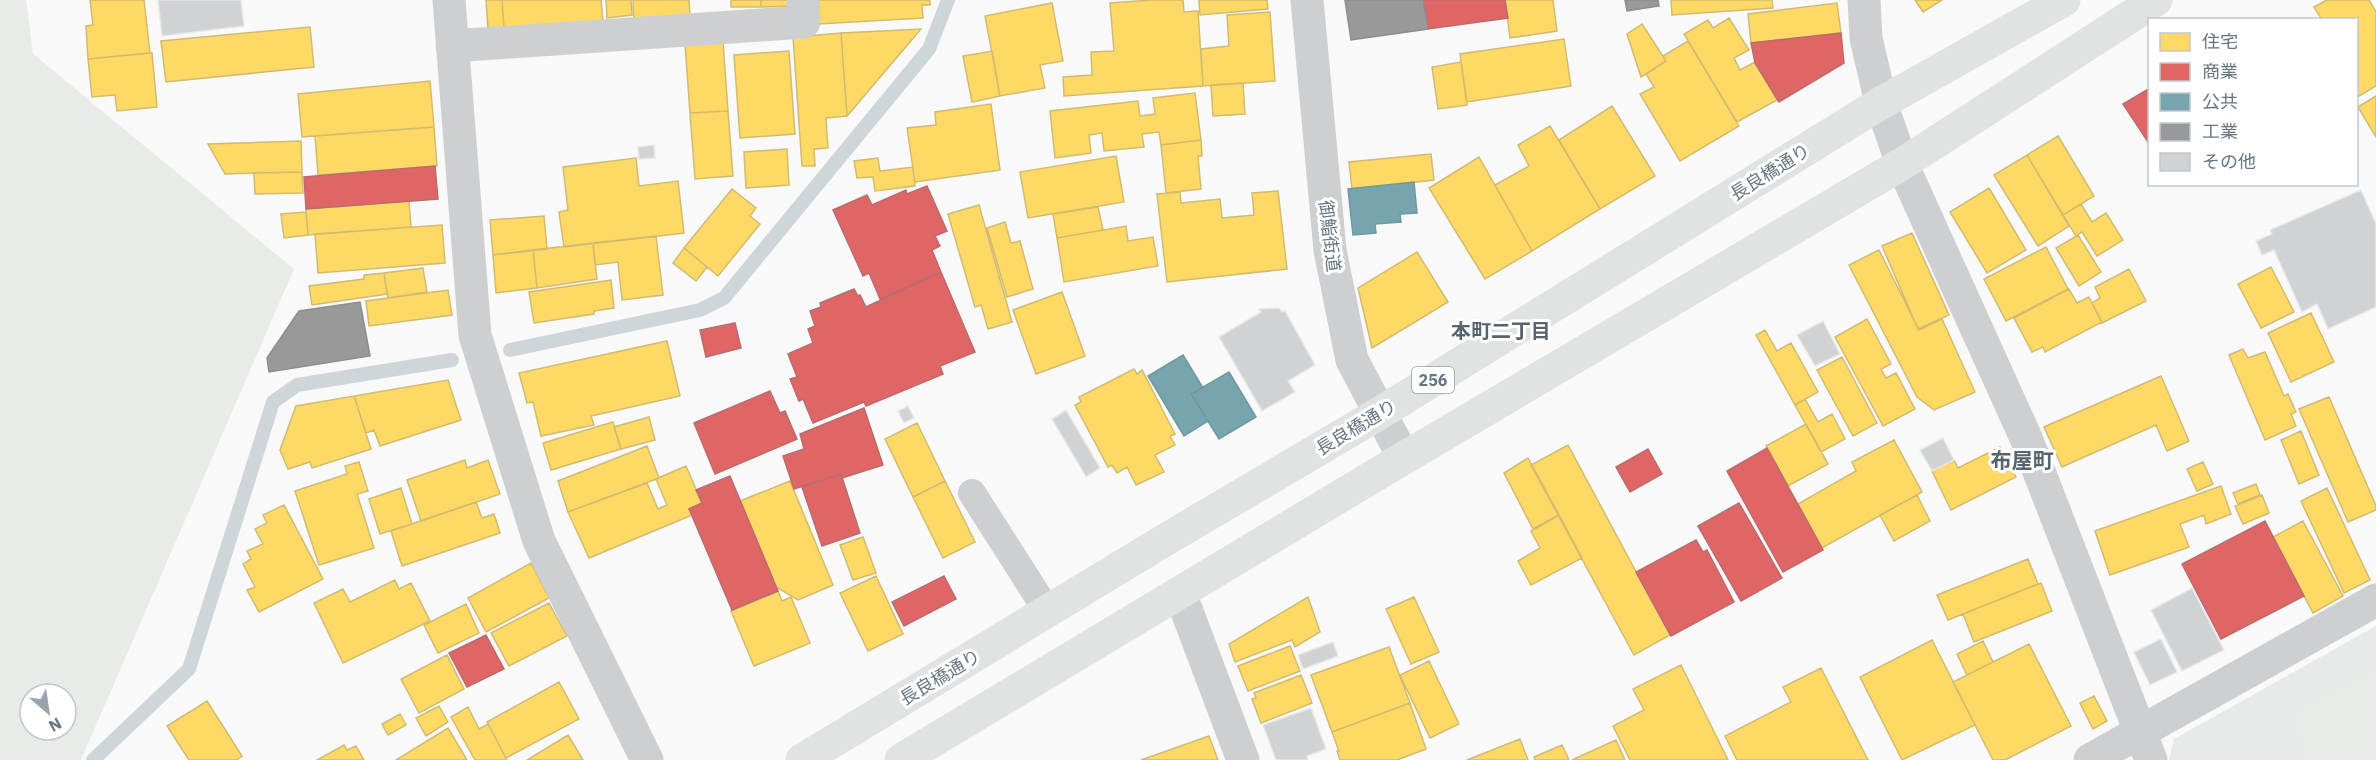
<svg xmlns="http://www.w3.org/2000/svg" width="2376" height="760" font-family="'IBM Plex Sans','Noto Sans JP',sans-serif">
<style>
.built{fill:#e8e9e9}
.green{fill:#e8ebe6;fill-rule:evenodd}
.homes{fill:#ffd966;stroke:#d1bb6f;stroke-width:1.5}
.shops{fill:#e06666;stroke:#bb6b6f;stroke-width:1.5}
.public{fill:#76a5af;stroke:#7197a2;stroke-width:1.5}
.industry{fill:#999;stroke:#898e92;stroke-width:1.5}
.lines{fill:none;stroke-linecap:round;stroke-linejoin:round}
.stream{stroke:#ced6d9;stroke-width:14}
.building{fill:#d0d2d3;stroke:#e8e8e8;stroke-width:1.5}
.lane{stroke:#cecfd0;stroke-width:28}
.street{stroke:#cecfd0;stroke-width:33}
.highway{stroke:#e1e2e2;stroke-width:33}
.labels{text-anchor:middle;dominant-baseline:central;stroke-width:6;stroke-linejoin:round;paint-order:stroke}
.shield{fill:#fff;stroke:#939fa8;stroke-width:1.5}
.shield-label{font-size:16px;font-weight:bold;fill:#657683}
.street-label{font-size:18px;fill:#657683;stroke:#fff}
.neighbourhood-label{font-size:20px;font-weight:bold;fill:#57646e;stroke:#fff}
.quarter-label{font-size:21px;font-weight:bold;fill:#57646e;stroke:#fff}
</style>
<rect width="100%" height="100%" fill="#f9f9f9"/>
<path class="built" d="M2376 626V760H2169L2174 739Z"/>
<path class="green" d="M0 0H26L33 54 294 269 81 760H0ZM30 694H66V730H30Z
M2376 669V760H2301L2305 755 2293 713Z"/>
<path class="homes" d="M90 0H144L150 53 88 59 86 26 93 25Z
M486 0H502L504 28 488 29Z
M502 0H601L603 21 504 28Z
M606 0H631L632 15 607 18Z
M633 0H689L690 16 634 20Z
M731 0H761V7H731Z
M761 0H790V6L761 7Z
M818 0H930V5H922L923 18 818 24Z
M1152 0H1183L1184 12 1198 11 1203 86 1064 96 1063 77 1092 75 1091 52 1114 51 1110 3Z
M1199 0H1267L1268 9 1200 15Z
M1505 0H1553L1557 31 1510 38Z
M1671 0H1772L1773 8 1672 15Z
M1915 0H1942L1923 12Z
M2327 0H2369L2376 12V86L2356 98V20H2322L2314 7Z
M1052 3 1063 61 1040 65 1045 88 1000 96 985 16Z
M1837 3 1841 33 1751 43 1748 14Z
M1270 12 1275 81 1203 86 1201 49 1229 46 1227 15Z
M1729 18 1749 50 1734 58 1740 70 1755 62 1777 100 1737 122 1684 34 1708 20 1713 28Z
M1642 24 1666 61 1641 77 1627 34Z
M310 27 314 67 166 82 161 41Z
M921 29 847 116 841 33Z
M841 33 847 116 826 118 828 148 814 149 815 166H802L793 37Z
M1564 39 1571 86 1467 102 1460 54Z
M1688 41 1739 126 1680 161 1640 94 1654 87 1646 74 1666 61 1663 56Z
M723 42 728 111 690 113 685 44Z
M789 51 795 134 740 138 734 55Z
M992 51 1000 96 972 102 963 56Z
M150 53H152L157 107 117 111 115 95 92 97 88 59Z
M1461 62 1467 105 1438 109 1432 67Z
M430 81 434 127 302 137 298 94Z
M1243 83 1245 114 1213 116 1211 85Z
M1195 93 1201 140 1161 145 1159 132 1142 134 1144 147 1104 151 1102 133 1089 135 1091 153 1055 158 1050 111 1138 101 1140 116 1155 114 1153 98Z
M2376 96V137L2358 107Z
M991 104 1000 170 915 182 907 128 936 125 935 112Z
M1612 106 1655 176 1600 209 1559 140Z
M728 111 733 176 695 179 690 113Z
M1550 126 1600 209 1532 251 1495 185 1529 166 1518 145Z
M434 127 437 166 318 175 315 136Z
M2058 136 2094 196 2063 215 2027 155Z
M1201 140 1202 156H1198L1201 189 1166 193 1161 145Z
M301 141 302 172 254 173 225 174 208 144Z
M787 149 789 185 746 188 744 152Z
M1431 154 1434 180 1352 189 1349 162Z
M2027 155 2069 226 2038 246 1994 175Z
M1116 156 1124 202 1028 218 1020 172Z
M1479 157 1532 251 1485 279 1429 188Z
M636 158 639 186 678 181 684 233 564 247 559 212 568 210 563 167Z
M878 158 880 171 913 167 915 186 875 191 873 177 857 178 854 161Z
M302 172 303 193 255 194 254 173Z
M1989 188 2026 250 1987 273 1950 212Z
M732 189 756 208 750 216 760 224 718 276 684 248Z
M1278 191 1287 269 1167 282 1157 194 1180 192 1181 203 1220 199 1222 218 1254 215 1252 193Z
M409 201 411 227 308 235 306 209Z
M2081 204 2092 222 2106 213 2123 240 2097 256 2082 232 2076 236 2063 215Z
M979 205 1012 322 988 329 981 305 975 307 948 214Z
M1098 207 1103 230 1057 238 1053 214Z
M306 212 308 235 284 238 281 214Z
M544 216 547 249 493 255 490 220Z
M1005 222 1011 243 1020 241 1033 289 1007 297 987 228Z
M442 225 445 263 318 273 315 234Z
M1126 226 1128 241 1153 237 1158 266 1064 282 1057 238Z
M1912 233 1949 315 1918 329 1882 246Z
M2078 235 2101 272 2079 286 2056 248Z
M656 236 663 295 622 300 618 262 595 265 593 243Z
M593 243 597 279 537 288 533 250Z
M2046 247 2068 289 2006 321 1984 279Z
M684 248 707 267 696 281 673 263Z
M533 250 537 288 496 293 493 255Z
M1879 250 1919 330 1942 319 1975 392 1934 410 1917 397 1849 265Z
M1417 252 1448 302 1372 348 1358 288Z
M2271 267 2294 312 2261 328 2238 284Z
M423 268 427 292 388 298 384 273Z
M2129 269 2146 301 2102 323 2092 303 2100 298 2095 287Z
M384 273 387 294 312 305 309 286 364 279V275Z
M611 280 614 308 594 311V314L534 323 529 292Z
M2069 289 2077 303 2089 297 2102 322 2045 352 2043 347 2032 352 2014 318Z
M448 290 452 315 369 326 366 301Z
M1062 292 1085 356 1036 374 1013 310Z
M2311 313 2334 362 2291 382 2268 333Z
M1867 319 1891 364 1881 369 1886 378 1896 373 1915 409 1883 426 1835 337Z
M1765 330 1777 351 1791 343 1818 392 1795 405 1756 335Z
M667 341 680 396 591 416 594 425 541 436 533 402 527 403 519 373Z
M2243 349 2248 358 2265 352 2284 396 2288 394 2296 412 2291 414 2296 426 2265 440 2229 355Z
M1842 357 1877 423 1853 436 1817 370Z
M1134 369 1137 374 1142 370 1175 434 1170 436 1175 445 1155 455 1164 472 1136 485 1127 467 1117 473 1112 465 1108 467 1075 405 1081 402 1079 397Z
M2161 376 2189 441 2167 451 2156 425 2062 467 2044 427Z
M448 380 461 420 380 446 374 430 366 433 354 396Z
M354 396 371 449 312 468 310 462 288 469 280 450 296 406Z
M2329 397 2376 506V510L2348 522 2299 409Z
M1805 399 1818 422 1832 414 1845 439 1821 452 1795 405Z
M649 417 655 440 621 449 614 427Z
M613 422 621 449 551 470 543 443Z
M917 423 945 481 913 497 885 439Z
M1806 424 1828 464 1788 486 1766 446Z
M2301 431 2319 475 2299 484 2281 440Z
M1894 440 1922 492 1822 548 1798 504 1856 471 1852 462Z
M1568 445 1670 635 1634 655 1531 465Z
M647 446 659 478 568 512 558 481Z
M2000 447 2016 477 1951 510 1932 471 1954 460 1958 468Z
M1528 458 1559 515 1533 529 1504 473Z
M465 460 467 468 488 460 500 494 421 521 407 480Z
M359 462 368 491 357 494 374 548 319 565 295 491 347 474 345 466Z
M2203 462 2213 484 2197 491 2187 469Z
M686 466 702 503 689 509 692 515 589 558 568 512 647 483 658 509 667 505 656 479Z
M790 481 833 585 798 600 776 587 740 501Z
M945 481 975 542 943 558 913 497Z
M2256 484 2260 495 2238 504 2233 493Z
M2221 486 2231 514 2206 524 2204 515 2180 524 2189 547 2110 575 2095 531Z
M401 488 412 524 380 534 369 499Z
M2327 488 2370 580 2344 593 2301 501Z
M1917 495 1930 521 1894 541 1880 515Z
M2262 495 2269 513 2243 524 2235 506Z
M476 502 482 518 494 514 500 533 402 566 391 531Z
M284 505 323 579 259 612 247 590 255 587 243 564 251 559 247 551 263 544 255 529 267 523 263 515Z
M1559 515 1582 558 1531 585 1518 561 1540 548 1531 531Z
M2303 521 2343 596 2313 613 2273 537Z
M863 537 876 573 853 580 840 545Z
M2028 559 2038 584 1948 620 1937 595Z
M531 563 549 598 486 632 468 598Z
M876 576 903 634 868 651 840 593Z
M395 580 399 589 411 583 430 621 343 663 314 603 343 589 350 602Z
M2041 583 2052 611 1974 642 1963 614Z
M778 591 782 601 791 597 810 643 754 666 731 611Z
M1308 597 1320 632 1295 647 1292 640 1235 662 1229 644Z
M1414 597 1439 652 1411 664 1386 609Z
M549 603 567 636 509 666 491 633Z
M466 604 479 633 438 653 424 625Z
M1932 640 1975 725 1902 760 1860 677Z
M1983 641 1993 662 1967 675 1957 654Z
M2029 644 2071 726 2005 760H1993L1953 682Z
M1290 646 1300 671 1248 691 1238 666Z
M1389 647 1410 703 1332 732 1311 675Z
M447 655 464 689 419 713 401 679Z
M1429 661 1459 724 1430 738 1400 675Z
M1681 665 1728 760H1630L1613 726 1644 710 1633 689Z
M1821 668 1868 760H1737L1725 736 1791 702 1783 687Z
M1301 675 1312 703 1261 723 1252 699 1256 698 1254 693Z
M559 682 579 719 506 758 487 722Z
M2094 696 2107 721 2093 729 2080 703Z
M207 701 242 756 237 760H189L167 726Z
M1410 703 1426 749 1397 760H1340L1337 751H1339L1332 732Z
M439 706 448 722 426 736 416 718Z
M468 707 479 729 488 724 507 760H475L451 717Z
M400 714 406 725 388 735 382 724Z
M448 728 467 760H396Z
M568 735 583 760H527Z
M1209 736 1218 760H1141Z
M1520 739 1528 760H1467Z
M1616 740 1625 760H1572Z
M344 745 347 750 356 746 364 760H317Z
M1562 745 1569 760H1535L1534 757Z"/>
<path class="shops" d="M1423 0H1505L1508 18 1428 29Z
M1841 33 1844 63 1779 102 1755 63 1751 43Z
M2150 88V145L2123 104Z
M435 166 438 199 306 209 304 177Z
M927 186 947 231 935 236 940 246 932 250 941 272 880 299 869 273 863 276 833 210 867 195 872 205 906 190 907 194Z
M941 272 975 352 940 366 943 374 866 406 864 402 813 423 803 399 799 401 790 379 797 377 788 354 813 343 808 329 815 326 810 311 821 307 820 303 854 289 858 296 860 295 866 307Z
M735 323 741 348 706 357 700 330Z
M770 391 780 413 785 411 797 439 715 474 694 423Z
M864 408 883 465 842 478 841 474 794 489 783 456 804 449 800 434Z
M1767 448 1823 550 1783 572 1727 471Z
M1648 449 1662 474 1630 492 1616 467Z
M841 474 860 533 822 546 802 487Z
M730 476 778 591 732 610 689 509 702 503 696 490Z
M1739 503 1782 578 1741 601 1698 526Z
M2265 521 2304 596 2221 639 2182 564Z
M1696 540 1703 552 1707 550 1734 602 1671 636 1636 572Z
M944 576 956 599 904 626 892 602Z
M486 635 504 669 467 687 449 653Z"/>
<path class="public" d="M1414 182 1417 213 1400 214 1401 222 1375 224 1376 233 1353 235 1348 189Z
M1183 355 1203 388 1191 394 1208 421 1184 436 1148 376Z
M1229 372 1256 417 1219 439 1191 394Z"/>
<path class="industry" d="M1345 0H1423L1428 29 1351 40Z
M1625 0H1658L1659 6 1627 11Z
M360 302 370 356 269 372 267 358 299 311Z"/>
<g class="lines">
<path class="stream" d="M510 350 700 310 724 298 929 49 948 0
M93 760 189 669 273 402 297 385 452 360"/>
</g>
<path class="building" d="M158 0H241L244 26 162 36Z
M654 145 655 158 639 159 638 147Z
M2361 190 2376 224V307L2328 329 2317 304 2302 312 2274 250 2262 255 2256 241 2272 234 2270 230Z
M1279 308 1282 312 1285 311 1315 365 1288 381 1295 392 1262 411 1219 337 1261 312 1259 309Z
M1823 321 1840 354 1815 366 1797 335Z
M908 406 914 418 904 423 898 411Z
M1066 410 1100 468 1086 477 1052 419Z
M1943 438 1954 460 1932 471 1920 450Z
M2192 588 2224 650 2182 671 2151 610Z
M2161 639 2177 672 2150 685 2134 652Z
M1333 642 1338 656 1303 669 1298 655Z
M1311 708 1326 749 1307 756 1308 760H1276L1263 725Z"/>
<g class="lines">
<path class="lane" d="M972 493 1048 612"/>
<path class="street" d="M449 0 475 335 539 541 647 760
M1307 0 1330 250 1352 360 1404 458
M1864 0 1866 38 1881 103 1902 164 2026 438 2151 760
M452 46 804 22 803 0
M1180 593 1243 760
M2090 760 2376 600"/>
<path class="highway" d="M802 760 1165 540 1380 413 1881 103 2064 0
M901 760 1404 458 1902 164 2156 0"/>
</g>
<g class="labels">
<rect class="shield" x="1412" y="367" width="42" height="26" rx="4.5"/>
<g class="shield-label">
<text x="1433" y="380">256</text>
</g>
<g class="street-label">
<text transform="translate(1770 172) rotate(-32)">長良橋通り</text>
<text transform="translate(1330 236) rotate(83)">御鮨街道</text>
<text transform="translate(1356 427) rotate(-31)">長良橋通り</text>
<text transform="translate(940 677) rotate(-31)">長良橋通り</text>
</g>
<g class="neighbourhood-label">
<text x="1501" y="330">本町二丁目</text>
</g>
<g class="quarter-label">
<text x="2022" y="460">布屋町</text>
</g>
</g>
<rect x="2148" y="18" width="210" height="168" fill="#ffffff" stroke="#c1c8cd" stroke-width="1.5"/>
<rect x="2160" y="33" width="30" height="18" fill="#ffd966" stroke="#c1c8cd" stroke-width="1.5"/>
<text x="2202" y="48" font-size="18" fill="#657683">住宅</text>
<rect x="2160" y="63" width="30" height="18" fill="#e06666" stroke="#c1c8cd" stroke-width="1.5"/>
<text x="2202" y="78" font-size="18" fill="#657683">商業</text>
<rect x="2160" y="93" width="30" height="18" fill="#76a5af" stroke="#c1c8cd" stroke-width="1.5"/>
<text x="2202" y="108" font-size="18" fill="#657683">公共</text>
<rect x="2160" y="123" width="30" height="18" fill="#999999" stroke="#c1c8cd" stroke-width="1.5"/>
<text x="2202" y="138" font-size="18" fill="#657683">工業</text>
<rect x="2160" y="153" width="30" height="18" fill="#d0d2d3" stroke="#c1c8cd" stroke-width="1.5"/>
<text x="2202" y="168" font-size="18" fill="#657683">その他</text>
<g transform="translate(48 712) rotate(151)"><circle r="28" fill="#ffffff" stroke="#c1c8cd" stroke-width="1.5"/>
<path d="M0-4.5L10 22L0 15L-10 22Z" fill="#99a4ac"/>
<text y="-9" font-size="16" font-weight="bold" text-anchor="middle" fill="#657683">N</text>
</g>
</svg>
